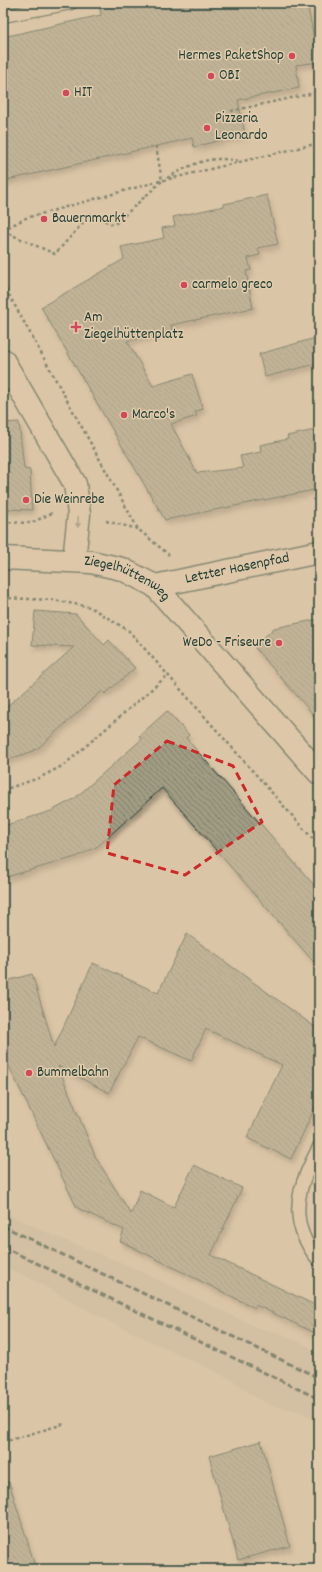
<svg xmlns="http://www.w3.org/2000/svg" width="322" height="1572" font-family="Dekko,sans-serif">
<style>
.built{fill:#c9b99c}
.building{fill:url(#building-back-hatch);stroke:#1f3d34;filter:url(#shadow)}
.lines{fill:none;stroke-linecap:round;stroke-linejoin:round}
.service-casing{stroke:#1f3d34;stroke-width:15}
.minor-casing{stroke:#1f3d34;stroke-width:25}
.path{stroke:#1f3d34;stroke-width:2.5;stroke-dasharray:3 3;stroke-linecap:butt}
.service{stroke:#e2cbab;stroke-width:12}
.minor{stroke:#e2cbab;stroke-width:22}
.rail{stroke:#1f3d34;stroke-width:3;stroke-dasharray:6 3;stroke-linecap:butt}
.oneway{fill:#777d6a}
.marked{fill:none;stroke:#cd2929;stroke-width:3;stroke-dasharray:8 5;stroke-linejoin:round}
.poi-dot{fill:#d1495b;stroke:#e2cbab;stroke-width:1.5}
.labels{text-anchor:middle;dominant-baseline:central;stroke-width:3;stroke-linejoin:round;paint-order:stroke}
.poi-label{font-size:15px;fill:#1f3d34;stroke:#e2cbab;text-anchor:start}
.street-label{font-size:15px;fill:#1f3d34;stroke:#e2cbab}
</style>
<defs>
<pattern id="building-back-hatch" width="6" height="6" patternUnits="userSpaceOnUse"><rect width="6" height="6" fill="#a09c83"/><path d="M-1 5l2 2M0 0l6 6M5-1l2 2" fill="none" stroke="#82806c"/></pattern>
<filter id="shadow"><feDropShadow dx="2.5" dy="4.5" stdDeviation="2" flood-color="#0004"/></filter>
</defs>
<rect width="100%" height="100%" fill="#dac5a6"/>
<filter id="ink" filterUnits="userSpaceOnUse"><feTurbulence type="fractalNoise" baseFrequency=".025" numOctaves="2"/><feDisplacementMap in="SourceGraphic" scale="8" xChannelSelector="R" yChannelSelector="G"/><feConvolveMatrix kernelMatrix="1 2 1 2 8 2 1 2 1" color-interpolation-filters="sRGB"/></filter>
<g filter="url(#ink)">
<path class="built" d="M3 1212 54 1236 122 1263 258 1328 279 1333 306 1345 319 1355V1421L298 1411 273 1406 252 1395 233 1380 98 1316 28 1277 3 1266Z"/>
<path class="building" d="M99 3H307L319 62 296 65 299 88 238 100 245 134 194 147 192 138 3 181V37L101 15Z
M267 195 278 244 258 248 260 255 248 258 251 270 246 271 253 308 171 325 172 331 127 341 153 386 192 374 203 409 195 412 197 416 171 424 197 473 243 468 240 456 261 452 260 445 288 439 287 436 319 429V489L165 520 41 307 124 259 121 247 164 238 162 228 175 226 173 217 224 206V204Z
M319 337V363L265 377 259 354Z
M19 422 24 469 30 470 32 510 3 509V423Z
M35 611 76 614 104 645 109 640 135 668 105 694 102 691 38 748 31 752 3 761V710L74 647 32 645Z
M319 619V721L254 647 274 628Z
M167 711 189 735 186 738 319 891V968L162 788 98 846 76 857 3 878V826L51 811 74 799 142 739 139 736Z
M187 934 319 1030V1099L291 1159 247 1138 282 1065 206 1029 191 1061 138 1037 109 1093 58 1066 96 1158 131 1214 140 1190 174 1207 194 1165 242 1188 211 1255 319 1307V1335L256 1305 255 1308 120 1241 124 1230 77 1208 3 1054V982L32 974 54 1047 93 963 158 993Z
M261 1441 290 1546 238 1560 209 1456Z
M3 1482H9L36 1569H3Z"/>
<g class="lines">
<g class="service-casing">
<path id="service" d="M3 16 71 3
M319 1147C304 1175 290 1205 304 1237 308 1245 312 1254 319 1260"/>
</g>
<g class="minor-casing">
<g id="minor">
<path d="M3 360 75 484 79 514 74 560"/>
<path id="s1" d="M3 558 91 562 122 569 155 586 319 773"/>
<path id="s2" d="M155 586 319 552"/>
</g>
</g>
<path class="path" d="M231 111 319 92
M156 146 162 181
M167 178C195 163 207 155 241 161
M3 230 26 218 156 182 319 143
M3 231 55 254 91 214 114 225 162 181
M3 284 138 529 169 555
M106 521 138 529
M3 522 31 523 52 513
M3 598 53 600 90 607 129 631 319 846
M3 790 39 778 64 765 168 675
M3 1442 64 1424"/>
<use href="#service" class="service"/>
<use href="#minor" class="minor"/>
<path class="rail" d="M3 1226 319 1378
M3 1247 319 1399"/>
</g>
<defs><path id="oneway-solid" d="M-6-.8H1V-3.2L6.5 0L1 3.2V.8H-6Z"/></defs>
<use class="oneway" href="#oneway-solid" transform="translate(78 522) rotate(93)"/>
</g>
<path d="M0 0H322V1572H0ZM167 741 233 766 262 822 185 875 107 853 114 785Z" fill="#dac5a6" fill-opacity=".55" fill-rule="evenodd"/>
<path class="marked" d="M167 741 233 766 262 822 185 875 107 853 114 785Z"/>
<g class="poi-dot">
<circle cx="292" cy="56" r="4"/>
<circle cx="211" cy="76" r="4"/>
<circle cx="66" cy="93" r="4"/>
<circle cx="207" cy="128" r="4"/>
<circle cx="44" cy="219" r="4"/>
<circle cx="184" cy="285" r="4"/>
<path d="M74 321h4v4h4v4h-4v4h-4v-4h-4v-4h4z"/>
<circle cx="124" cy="415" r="4"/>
<circle cx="26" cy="500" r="4"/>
<circle cx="279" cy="643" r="4"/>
<circle cx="29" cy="1073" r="4"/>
</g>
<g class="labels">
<g class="poi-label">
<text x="284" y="56" text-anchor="end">Hermes PaketShop</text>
<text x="219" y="76">OBI</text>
<text x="74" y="93">HIT</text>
<text x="215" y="119">Pizzeria<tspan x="215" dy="17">Leonardo</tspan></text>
<text x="52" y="219">Bauernmarkt</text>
<text x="192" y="285">carmelo greco</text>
<text x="84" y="318">Am<tspan x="84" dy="17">Ziegelhüttenplatz</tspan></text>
<text x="132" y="415">Marco's</text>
<text x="34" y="500">Die Weinrebe</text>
<text x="271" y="643" text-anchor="end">WeDo - Friseure</text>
<text x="37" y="1073">Bummelbahn</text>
</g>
<g class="street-label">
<text stroke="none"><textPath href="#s2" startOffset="84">Letzter Hasenpfad</textPath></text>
<text stroke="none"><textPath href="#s1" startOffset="128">Ziegelhüttenweg</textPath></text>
</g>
</g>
<rect width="322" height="1572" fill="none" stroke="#e2cbab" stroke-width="16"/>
<rect x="8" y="8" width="306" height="1556" fill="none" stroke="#1f3d34" stroke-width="1.5" filter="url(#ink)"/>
</svg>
